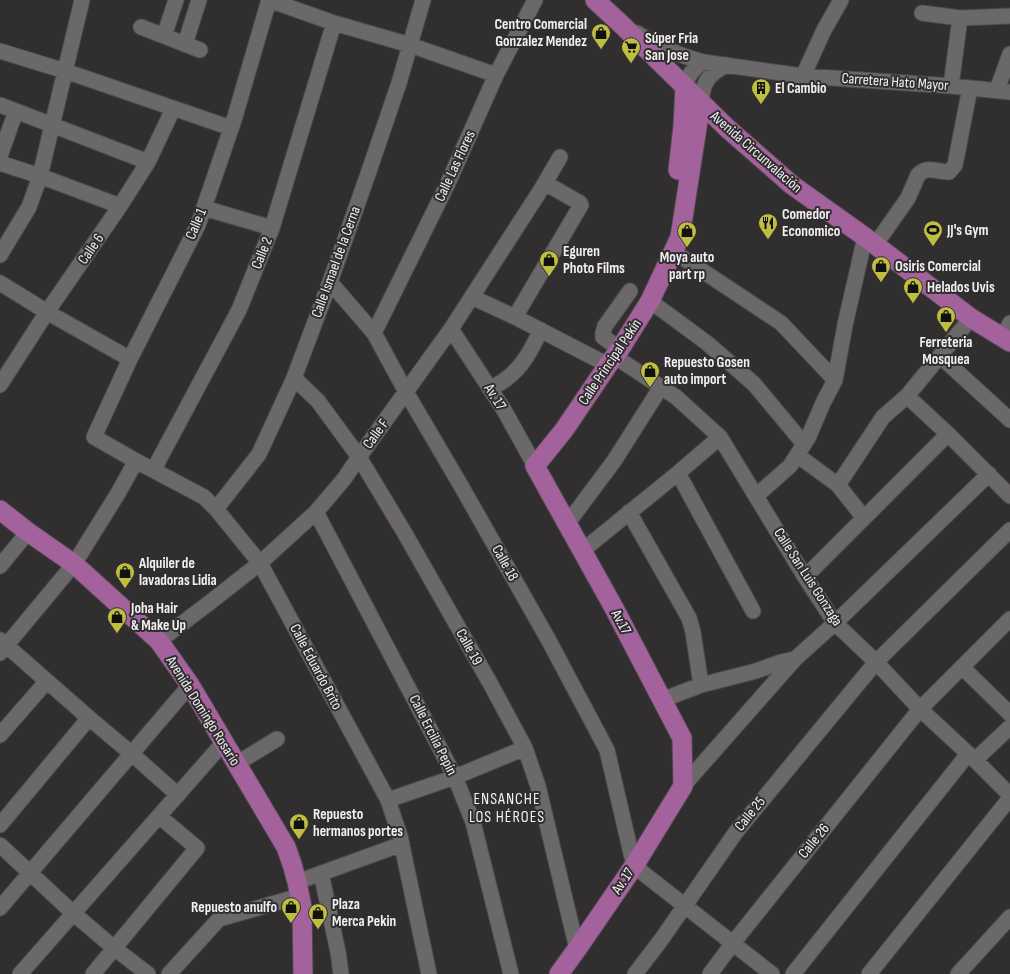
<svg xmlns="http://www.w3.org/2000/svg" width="1010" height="974" font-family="'Sofia Sans Condensed',sans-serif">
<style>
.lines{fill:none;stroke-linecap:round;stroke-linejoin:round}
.minor-casing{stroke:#4d4a4c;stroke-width:17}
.major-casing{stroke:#4d4a4c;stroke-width:21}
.minor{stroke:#6b686a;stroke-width:15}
.major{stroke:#a4629c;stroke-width:19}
.labels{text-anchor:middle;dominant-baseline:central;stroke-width:4;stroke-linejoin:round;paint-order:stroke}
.poi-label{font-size:15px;font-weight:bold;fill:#f2f0f2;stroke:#312e30;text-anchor:start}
.street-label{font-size:15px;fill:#f2f0f2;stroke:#312e30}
.neighbourhood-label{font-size:16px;letter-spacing:1px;fill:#f2f0f2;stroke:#312e30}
</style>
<rect width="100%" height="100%" fill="#312e30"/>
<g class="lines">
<g class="minor-casing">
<path id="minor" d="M269 0 234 120 198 225 130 359 94 437 136 461 204 497 216 509 260 563 388 800 400 836 429 974
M269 0 334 23 410 45 496 75
M922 13 960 18 1010 16
M141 27 200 50
M637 33 653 43 681 55 703 62 803 76 951 86 1010 92
M164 36 176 0
M185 44 199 0
M0 51 65 71 231 128
M803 76 824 30 841 0
M685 86C688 75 693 69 703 62
M951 86 960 18
M997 90 1010 54
M701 102C703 82 708 74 727 65
M0 105 148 162
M0 156 16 111
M0 163 40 176 120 206
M204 208 272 228
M875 245 908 198 918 175C927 165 938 172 949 172L955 165 970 88
M674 252 781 323 835 380
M0 255 29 207 40 176 82 0
M330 282 374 333 406 392 460 484 548 639 607 750 634 866 772 974
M0 283 47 312 130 359
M472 297 515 317 608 365
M650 301 707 343 754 384 804 444
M515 317 581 205 580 203 545 183
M451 329 504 410 535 466
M374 333 448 183 496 75 535 0
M1003 338 1010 323
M620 349 603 337V333L605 326 630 291
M614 356 676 397 720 437 805 577 835 623 876 662 920 709 975 760 1010 795
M940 356 1010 420
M294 378 318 401 359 457 404 532 490 683 525 748 538 786 577 949
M0 385 47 312 120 206 148 162 173 109
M490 389C495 386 501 383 506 379 523 367 532 348 541 330
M907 396 948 434 1010 496
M797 455 838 485 864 518
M154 469 239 310 272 228 334 23
M678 473 753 611
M838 485 883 417 907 396 971 318
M756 496 790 466 808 438 823 403 835 380 845 325 865 237
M216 509 259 454 294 378 330 282 368 174 399 83 423 0
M316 512 455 777 473 822 511 974
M629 512 689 618 693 632 701 685
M567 524 614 461 661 387
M582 551 678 473 720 437
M0 566 28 532
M805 577 948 434
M0 640 89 718 132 754 178 795
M159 641 213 600 260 563 316 512 344 479 359 457 451 329 542 188 560 157
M0 653 74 564 117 495 136 461
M962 667 1010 714
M662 700 701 685 756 671 781 662 795 659
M0 735 47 681
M975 760 1010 727
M236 764 277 739
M683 786 795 659 835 623 989 474
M388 800 455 777 525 748
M0 825 89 718
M0 845 73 913 114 948 148 974
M321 873 338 952 341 974
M297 882 402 844
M0 908 190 685
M20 974 224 742
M93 974 197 848 159 816
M169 974 219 919 300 896
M635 974 661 940 736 832 876 662 1010 530
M710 974 733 943 920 709 1010 619
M793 974 968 754
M869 974 1010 798
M958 974 1010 917"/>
</g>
<g class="major-casing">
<path id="major" d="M595 0 622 25 727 128 792 185 865 237 971 318 1010 342
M678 170 683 126 685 86
M0 510 28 532 74 564 159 641 190 685 286 847 292 864 297 882 302 907 303 974
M559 974 577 949 634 866 683 786 682 738 614 608 535 466 564 430 608 365 620 349 650 301 680 237 701 102"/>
</g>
<use href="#minor" class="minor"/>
<use href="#major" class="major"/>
</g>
<defs>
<g id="shop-pin" transform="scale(1)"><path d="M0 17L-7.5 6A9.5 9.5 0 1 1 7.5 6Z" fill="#c0be41" stroke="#312e30"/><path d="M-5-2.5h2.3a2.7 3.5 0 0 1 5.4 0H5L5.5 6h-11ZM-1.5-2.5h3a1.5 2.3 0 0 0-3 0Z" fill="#111"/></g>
<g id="supermarket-pin" transform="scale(1)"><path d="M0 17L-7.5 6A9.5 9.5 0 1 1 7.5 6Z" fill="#c0be41" stroke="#312e30"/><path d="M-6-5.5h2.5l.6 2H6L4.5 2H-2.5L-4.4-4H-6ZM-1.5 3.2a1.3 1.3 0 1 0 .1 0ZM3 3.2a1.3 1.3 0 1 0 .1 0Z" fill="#111"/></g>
<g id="building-pin" transform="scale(1)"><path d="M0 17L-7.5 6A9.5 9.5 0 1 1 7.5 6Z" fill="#c0be41" stroke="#312e30"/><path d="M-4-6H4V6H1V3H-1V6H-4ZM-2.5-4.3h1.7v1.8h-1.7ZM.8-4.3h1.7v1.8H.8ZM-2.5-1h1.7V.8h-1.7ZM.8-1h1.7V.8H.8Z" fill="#111"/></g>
<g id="restaurant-pin" transform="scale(1)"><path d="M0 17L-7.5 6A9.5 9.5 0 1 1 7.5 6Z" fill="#c0be41" stroke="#312e30"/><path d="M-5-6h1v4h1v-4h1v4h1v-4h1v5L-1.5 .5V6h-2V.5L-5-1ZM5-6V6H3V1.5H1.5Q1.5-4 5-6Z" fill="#111"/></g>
<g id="stadium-pin" transform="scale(1)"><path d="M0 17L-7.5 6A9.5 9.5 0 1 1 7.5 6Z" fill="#c0be41" stroke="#312e30"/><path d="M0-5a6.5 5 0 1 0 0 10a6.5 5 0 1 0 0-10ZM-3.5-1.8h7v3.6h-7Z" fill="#111"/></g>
</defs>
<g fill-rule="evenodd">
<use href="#shop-pin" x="601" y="33"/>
<use href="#supermarket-pin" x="631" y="47"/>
<use href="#building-pin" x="761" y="88"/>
<use href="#restaurant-pin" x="768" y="223"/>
<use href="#stadium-pin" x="933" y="230"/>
<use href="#shop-pin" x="687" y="231"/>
<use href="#shop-pin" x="549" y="260"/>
<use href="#shop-pin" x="881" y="266"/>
<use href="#shop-pin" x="913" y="287"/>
<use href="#shop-pin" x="946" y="316"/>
<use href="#shop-pin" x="650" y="371"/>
<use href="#shop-pin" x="125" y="572"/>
<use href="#shop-pin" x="117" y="617"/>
<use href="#shop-pin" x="299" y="823"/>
<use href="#shop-pin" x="291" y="907"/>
<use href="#shop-pin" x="318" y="913"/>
</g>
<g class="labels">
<g class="poi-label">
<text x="587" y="24" text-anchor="end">Centro Comercial<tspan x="587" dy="17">Gonzalez Mendez</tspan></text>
<text x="645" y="38">Súper Fria<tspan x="645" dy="17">San Jose</tspan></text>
<text x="775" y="88">El Cambio</text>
<text x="782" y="214">Comedor<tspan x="782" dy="17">Economico</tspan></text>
<text x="947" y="230">JJ's Gym</text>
<text x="563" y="251">Eguren<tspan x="563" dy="17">Photo Films</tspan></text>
<text x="687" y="257" text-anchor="middle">Moya auto<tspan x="687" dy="17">part rp</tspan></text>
<text x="895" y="266">Osiris Comercial</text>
<text x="927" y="287">Helados Uvis</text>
<text x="946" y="342" text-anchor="middle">Ferreteria<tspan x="946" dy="17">Mosquea</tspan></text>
<text x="664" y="362">Repuesto Gosen<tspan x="664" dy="17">auto import</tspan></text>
<text x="139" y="563">Alquiler de<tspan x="139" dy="17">lavadoras Lidia</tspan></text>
<text x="131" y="608">Joha Hair<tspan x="131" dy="17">&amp; Make Up</tspan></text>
<text x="313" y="814">Repuesto<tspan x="313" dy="17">hermanos portes</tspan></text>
<text x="332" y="904">Plaza<tspan x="332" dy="17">Merca Pekin</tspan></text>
<text x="277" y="907" text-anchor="end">Repuesto anulfo</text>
</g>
<g class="street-label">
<text transform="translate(895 82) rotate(4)">Carretera Hato Mayor</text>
<text transform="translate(756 152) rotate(41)">Avenida Circunvalación</text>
<text transform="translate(455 166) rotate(-65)">Calle Las Flores</text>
<text transform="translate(196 224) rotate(-67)">Calle 1</text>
<text transform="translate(91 249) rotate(-55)">Calle 6</text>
<text transform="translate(262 253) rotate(-68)">Calle 2</text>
<text transform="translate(336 262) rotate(-70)">Calle Ismael de la Cerna</text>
<text transform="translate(610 362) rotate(-56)">Calle Principal Pekín</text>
<text transform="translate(495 397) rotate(58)">Av. 17</text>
<text transform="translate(376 434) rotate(-54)">Calle F</text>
<text transform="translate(505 563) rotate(61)">Calle 18</text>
<text transform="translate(808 577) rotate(57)">Calle San Luis Gonzaga</text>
<text transform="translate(621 622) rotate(62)">Av.17</text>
<text transform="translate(469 647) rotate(61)">Calle 19</text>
<text transform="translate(316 667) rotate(62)">Calle Eduardo Brito</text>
<text transform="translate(203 711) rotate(58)">Avenida Domingo Rosario</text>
<text transform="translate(433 735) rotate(63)">Calle Ercilia Pepín</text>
<text transform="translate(750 814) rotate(-51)">Calle 25</text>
<text transform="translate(814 841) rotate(-51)">Calle 26</text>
<text transform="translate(623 881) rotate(-56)">Av. 17</text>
</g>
<g class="neighbourhood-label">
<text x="507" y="799">ENSANCHE<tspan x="507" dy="18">LOS HÉROES</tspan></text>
</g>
</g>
</svg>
